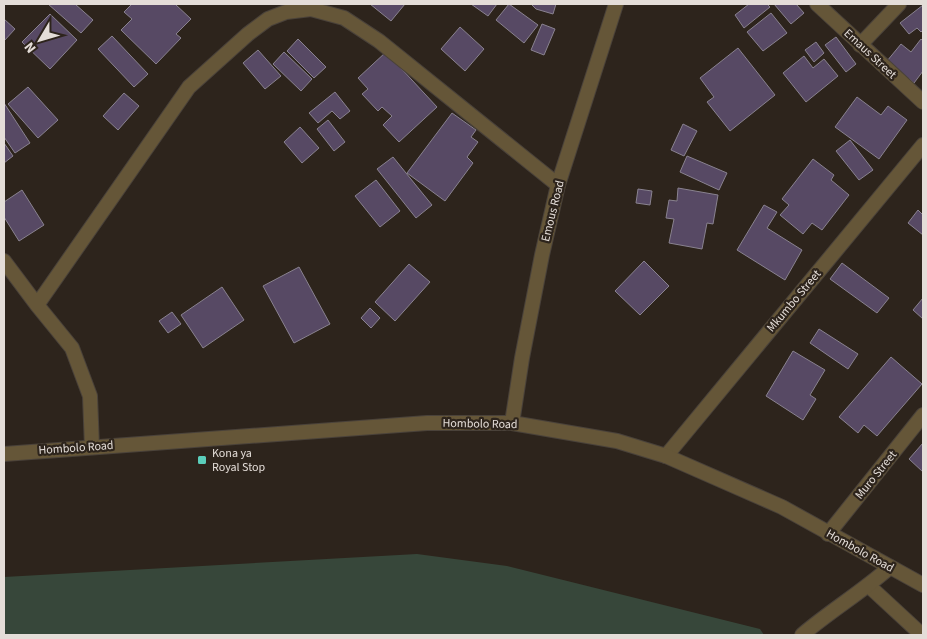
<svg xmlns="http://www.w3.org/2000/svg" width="927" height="639" font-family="'Source Sans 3',sans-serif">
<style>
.green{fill:#37473a}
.building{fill:#574964;stroke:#89828f}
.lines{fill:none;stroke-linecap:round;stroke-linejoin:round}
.service-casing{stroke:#4a423a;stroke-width:16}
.minor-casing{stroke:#4a423a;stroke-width:16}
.tertiary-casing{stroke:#4a423a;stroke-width:16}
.service{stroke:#655638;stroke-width:14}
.minor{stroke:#655638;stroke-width:14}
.tertiary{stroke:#655638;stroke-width:14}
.poi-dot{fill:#5bcebb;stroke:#2d241c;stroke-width:2}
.labels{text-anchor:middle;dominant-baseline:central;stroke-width:4.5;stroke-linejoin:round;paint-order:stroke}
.street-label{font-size:12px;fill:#e4ddd8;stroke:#2d241c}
.poi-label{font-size:12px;fill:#e4ddd8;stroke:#2d241c;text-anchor:start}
</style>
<rect width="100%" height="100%" fill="#2d241c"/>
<path class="green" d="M417 554 507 566 760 629 764 635H4V577Z"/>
<path class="building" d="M48 4H75L93 20 81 33Z
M132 4H175L191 19 176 34 181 38 156 64 121 30 132 19 124 12Z
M370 4H405L391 21Z
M471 4H497L488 16Z
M509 4 538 25 524 43 496 20Z
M531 4H556L553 14 536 9Z
M749 4H767L770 7 744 28 735 15Z
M774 4H796L804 13 791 24Z
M923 5V30L921 32 917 28 909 34 900 23Z
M771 13 787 33 763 51 747 32Z
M50 14 77 40 50 69 22 42Z
M4 19 15 29 4 41Z
M542 24 555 29 544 55 531 50Z
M460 27 484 49 465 71 441 49Z
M112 36 148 74 134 87 98 49Z
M836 37 856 64 846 72 825 45Z
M298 39 326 67 314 78 287 51Z
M921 39 923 41V71L914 83 887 61 901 44 911 52Z
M816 42 824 53 814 62 805 50Z
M738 48 775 95 730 131 707 102 714 97 700 78Z
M258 50 281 76 265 89 243 63Z
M284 52 312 79 301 91 273 64Z
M386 52 437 107 399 142 383 125 392 116 382 107 378 111 362 94 368 89 358 78Z
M804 56 813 68 824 59 838 76 806 102 783 73Z
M28 87 58 120 38 138 8 104Z
M335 92 350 111 340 119 332 111 318 123 309 113Z
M124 93 139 106 118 130 103 116Z
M857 97 881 115 888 106 907 120 879 159 835 127Z
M4 103 30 143 15 153 4 137Z
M452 113 476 130 471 137 478 142 467 157 473 163 445 201 407 173Z
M328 120 345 142 334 151 317 129Z
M683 124 697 131 684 156 671 150Z
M300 127 319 148 302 163 284 142Z
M850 140 873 170 859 180 836 151Z
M4 143 13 156 4 163Z
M687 156 727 173 719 190 680 172Z
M393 157 432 205 416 218 377 169Z
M813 159 834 175 831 180 849 195 822 230 812 223 803 234 780 215 789 205 782 199Z
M376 180 400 211 380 227 355 196Z
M678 188 718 195 713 224 707 223 702 249 669 243 674 219 666 218 669 200 677 201Z
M638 189 652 191 650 205 636 203Z
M22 190 44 225 19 241 4 217V202Z
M764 205 777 212 767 228 802 250 785 280 737 250Z
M918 210 923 215V235L908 223Z
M644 261 669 286 640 315 615 291Z
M842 263 889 298 877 313 830 279Z
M409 264 430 282 395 321 375 302Z
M299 267 330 324 294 343 263 286Z
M222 287 244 320 203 348 181 315Z
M923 298V319L913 310Z
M370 308 380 318 371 328 361 318Z
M172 312 181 324 168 333 159 321Z
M819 329 858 354 848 369 810 343Z
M793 351 825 370 810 395 816 399 803 420 766 396Z
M891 357 922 384 877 436 864 425 858 433 839 417Z
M923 443V472L909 459Z"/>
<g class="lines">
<g class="service-casing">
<path id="service" d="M869 586 922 635"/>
</g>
<g class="minor-casing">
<path id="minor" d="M817 4 923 102
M860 45 899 4
M4 261 37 305 72 348 90 396 92 447
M37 305 189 87 248 34 268 19 286 12 311 9 344 18 379 41 558 185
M666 456 923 145
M828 534 923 415
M802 635C830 611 862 592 890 567"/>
</g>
<g class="tertiary-casing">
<path id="tertiary" d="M512 423 522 358 542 255 558 185 616 4
M4 454 427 423H512L617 441 666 456 782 507 923 585"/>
</g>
<use href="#service" class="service"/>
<use href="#minor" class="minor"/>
<use href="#tertiary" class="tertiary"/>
</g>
<rect class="poi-dot" x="197" y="455" width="10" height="10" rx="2.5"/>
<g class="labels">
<g class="street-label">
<text transform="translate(870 54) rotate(43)">Emaus Street</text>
<text transform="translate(553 211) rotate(-76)">Emous Road</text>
<text transform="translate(794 301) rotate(-50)">Mkumbo Street</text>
<text transform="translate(480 424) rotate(1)">Hombolo Road</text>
<text transform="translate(76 448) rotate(-4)">Hombolo Road</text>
<text transform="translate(876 475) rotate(-51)">Muro Street</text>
<text transform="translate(860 551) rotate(29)">Hombolo Road</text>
</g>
<g class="poi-label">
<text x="212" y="453">Kona ya<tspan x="212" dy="14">Royal Stop</tspan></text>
</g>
</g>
<rect width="927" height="639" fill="none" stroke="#e4ddd8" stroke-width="10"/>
<g transform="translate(40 40) rotate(232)" stroke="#2d241c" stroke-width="4" paint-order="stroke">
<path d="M0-4L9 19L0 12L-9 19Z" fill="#e4ddd8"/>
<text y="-8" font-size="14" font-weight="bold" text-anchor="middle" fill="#e4ddd8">N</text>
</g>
</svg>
